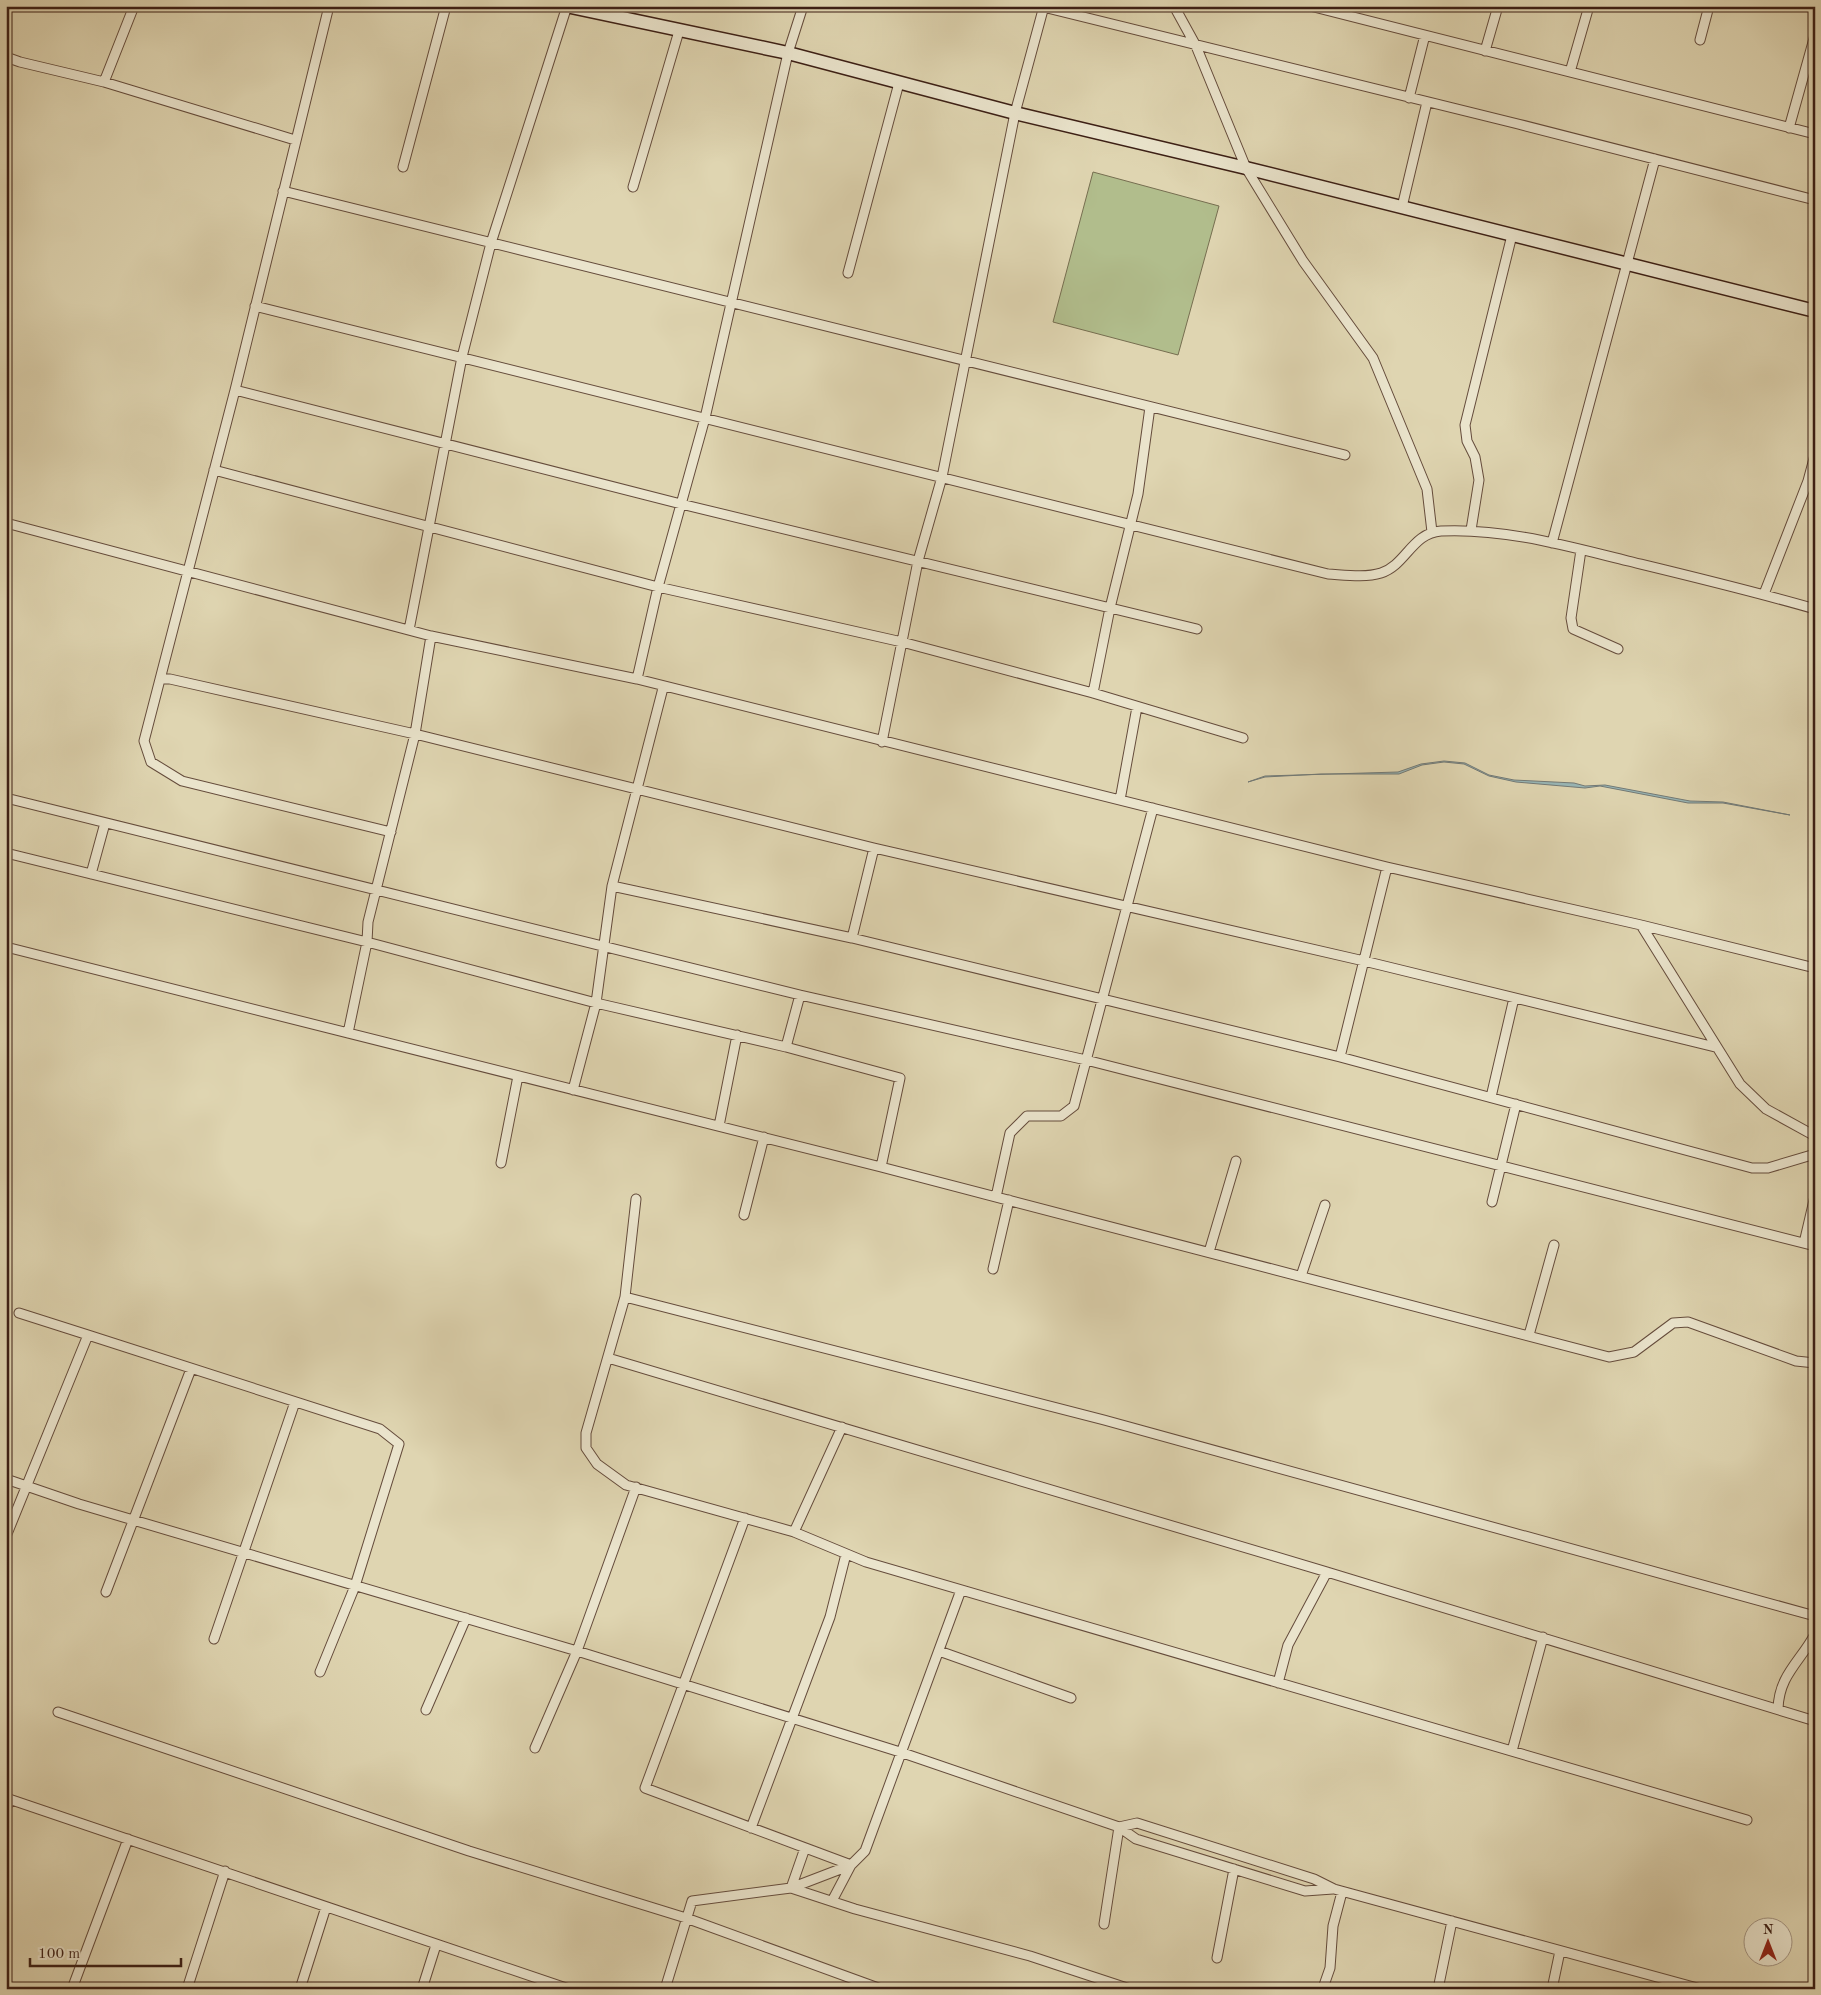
<svg xmlns="http://www.w3.org/2000/svg" width="1821" height="1995" font-family="'Old Standard TT',serif">
<style>
.green{fill:#b1bd8c;stroke:#766e50}
.water{fill:#98b6b6;stroke:#737a76}
.lines{fill:none;stroke-linecap:round;stroke-linejoin:round}
.street-casing{stroke:#654c3c;stroke-width:11}
.secondary-casing{stroke:#3c1f15;stroke-width:15}
.street{stroke:#eae4cc;stroke-width:9}
.secondary{stroke:#eae4cc;stroke-width:12}
</style>
<rect width="100%" height="100%" fill="#dfd5b1"/>
<filter id="stains"><feTurbulence type="fractalNoise" baseFrequency=".004" numOctaves="4"/><feColorMatrix values="0 0 0 0 .2 0 0 0 0 .09 0 0 0 0 .02 0 0 0 .5 -.17"/></filter>
<radialGradient id="worn" r=".72"><stop offset=".6" stop-color="#630" stop-opacity="0"/><stop offset="1" stop-color="#630" stop-opacity=".3"/></radialGradient>
<path class="green" d="M1093 172 1219 206 1178 355 1053 322Z"/>
<path class="water" d="M1444 761 1465 763 1489 775 1514 780 1574 783 1585 786 1605 785 1690 801 1723 802 1790 815 1723 803H1688L1600 786 1585 788 1516 782 1489 776 1464 764 1444 762 1422 765 1399 774H1321L1265 777 1248 782 1265 776 1398 772 1421 764Z"/>
<g class="lines">
<g class="street-casing">
<path id="street" d="M329 6 235 390 144 741 151 762 182 781 391 832
M1039 6 1518 124 1815 200
M1174 6 1196 46 1246 168 1303 261 1373 358 1427 489 1432 532
M1310 6 1815 134
M1700 40 1709 6
M1485 51 1498 6
M6 57 20 62 104 82 295 140
M1570 72 1589 6
M104 82 134 6
M1409 98 1425 35
M1789 128 1815 35
M403 167 446 6
M633 187 679 31
M283 191 1345 455
M1402 207 1427 102
M848 273 899 83
M255 306 1328 574C1345 575 1365 578 1381 573 1406 565 1412 533 1441 531 1504 528 1567 546 1628 561 1690 576 1753 591 1815 609
M235 390 681 504 1197 629
M214 470 658 587 902 642 1093 693 1243 738
M6 523 431 636 637 679 1387 867 1641 925 1815 968
M1471 530 1479 480 1475 457 1467 441 1465 425 1512 235
M1552 543 1655 159
M1581 550 1571 618 1573 629 1618 649
M1764 594 1808 481 1815 455
M409 630 462 357 491 243 567 6
M160 679H170L415 734 874 848 1364 961 1715 1047
M637 679 658 587 705 418 788 53 803 6
M1093 693 1110 608 1138 494 1150 407
M882 742 918 561 942 477 1015 113 1044 6
M6 798 800 995 1086 1060 1815 1246
M1120 800 1137 707
M6 853 367 942 596 1003 786 1047 800 995
M91 874 105 823
M612 886 852 938 1340 1057 1752 1168H1768L1815 1154
M1641 925 1740 1084 1766 1109 1815 1136
M852 938 874 848
M6 947 881 1167 900 1078 786 1047
M348 1033 367 942 368 922 415 734 431 636
M1340 1057 1387 867
M573 1090 596 1003 612 886 663 688
M1491 1097 1514 998
M719 1126 737 1035
M501 1163 518 1076
M881 1167 1609 1357 1634 1352 1673 1323 1688 1322 1796 1361 1815 1363
M996 1197 1010 1133 1027 1116H1061L1074 1106 1153 808
M636 1199 625 1297 586 1433V1448L597 1464 626 1485 794 1532 866 1562 1747 1820
M1492 1202 1516 1104
M744 1215 764 1137
M1804 1243 1815 1196
M1209 1252 1236 1161
M993 1269 1009 1200
M1301 1276 1325 1205
M625 1297 1104 1420 1815 1616
M19 1313 88 1335
M1529 1335 1554 1245
M608 1358 1327 1572 1815 1721
M6 1479 79 1504 577 1651 900 1752 1119 1827 1137 1823 1314 1879 1334 1889 1701 1989
M745 1518 645 1788 851 1865 832 1901
M794 1532 842 1427
M7 1534 88 1335 380 1429 399 1444 355 1586 320 1672
M106 1592 191 1369
M214 1639 295 1402
M939 1651 1071 1698
M1278 1683 1288 1645 1327 1572
M1778 1709C1779 1675 1800 1662 1815 1634
M426 1710 466 1618
M58 1712 469 1851 686 1918 881 1989
M535 1748 577 1651 636 1487
M1512 1751 1543 1637
M6 1798 569 1989
M6 1809 10 1799
M751 1828 830 1617 846 1554
M805 1848 791 1888 851 1865 865 1851 961 1590
M1104 1924 1119 1827 1136 1839 1305 1891 1333 1889
M1217 1958 1234 1869
M1323 1988 1330 1968 1333 1926 1342 1892
M72 1989 128 1839
M187 1989 225 1871
M300 1989 326 1907
M422 1989 436 1945
M665 1989 692 1901 791 1888 855 1909 1030 1956 1130 1989
M1438 1989 1452 1921
M1552 1989 1560 1951"/>
</g>
<g class="secondary-casing">
<path id="secondary" d="M566 6 788 53 1015 113 1246 168 1815 311"/>
</g>
<use href="#street" class="street"/>
<use href="#secondary" class="secondary"/>
</g>
<rect width="1821" height="1995" fill="none" stroke="#dfd5b1" stroke-width="25"/>
<rect x="8" y="8" width="1806" height="1980" fill="none" stroke="#3c1f15" stroke-width="2.5"/>
<rect x="12" y="12" width="1796" height="1970" fill="none" stroke="#3c1f15"/>
<g transform="translate(1768 1942)"><circle r="24" fill="#eae4cc" stroke="#a49583"/>
<path d="M0-4L9 19L0 12L-9 19Z" fill="#8f2418"/>
<text y="-8" font-size="14" font-weight="bold" text-anchor="middle" fill="#3c1f15">N</text>
</g>
<path d="M30 1958v8h151v-8" fill="none" stroke="#3c1f15" stroke-width="2.5"/>
<text x="38" y="1958" font-size="15" fill="#3c1f15" stroke="#eae4cc" stroke-width="4" paint-order="stroke">100 m</text>
<rect width="100%" height="100%" filter="url(#stains)"/>
<rect width="100%" height="100%" fill="url(#worn)"/>
</svg>
